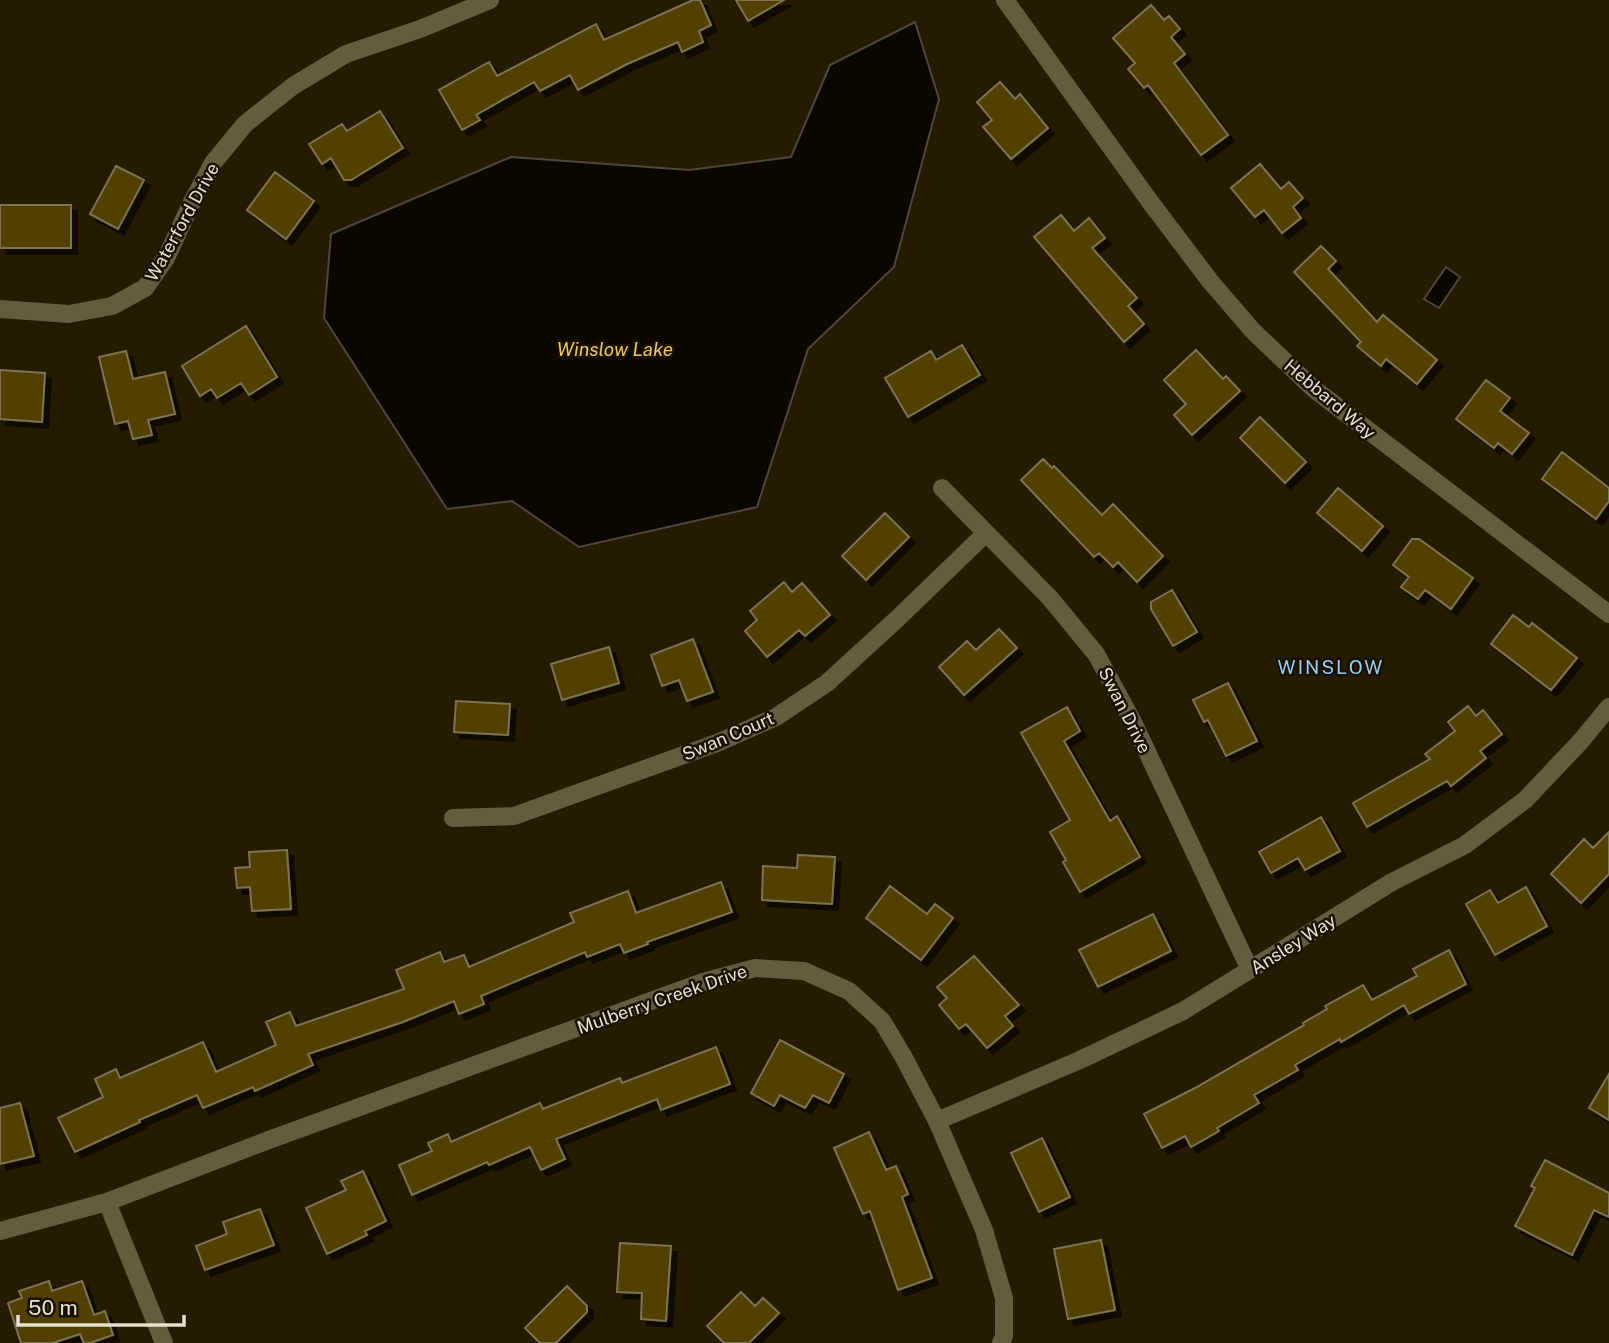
<svg xmlns="http://www.w3.org/2000/svg" width="1609" height="1343" font-family="'Public Sans',sans-serif">
<style>
.water{fill:#0c0600;stroke:#4e473e;stroke-width:2}
.building{fill:#513f00;stroke:#7d7252;stroke-width:2;filter:url(#shadow)}
.lines{fill:none;stroke-linecap:round;stroke-linejoin:round}
.street{stroke:#655b3e;stroke-width:18}
.labels{text-anchor:middle;dominant-baseline:central;stroke-width:5;stroke-linejoin:round;paint-order:stroke}
.street-label{font-size:18px;fill:#e7e0cf;stroke:#1a1200}
.water-label{font-size:19px;font-style:italic;fill:#eac760;stroke:#1a1200}
.neighbourhood-label{font-size:19px;letter-spacing:2px;fill:#97cdf5;stroke:#1a1200}
</style>
<defs>
<filter id="shadow"><feDropShadow dx="6" dy="6" stdDeviation="0" flood-color="#0009"/></filter>
</defs>
<rect width="100%" height="100%" fill="#251b00"/>
<path class="water" d="M915 22 939 99 894 267 808 349 757 507 579 547 512 501 447 509 324 318 331 234 511 157 689 170 791 157 830 65Z
M1446 267 1460 277 1439 308 1424 299Z"/>
<path class="building" d="M693 0H700L711 25 699 31 703 42 682 52 678 42 627 64 578 90 570 75 540 91 534 82 476 115 480 120 462 130 439 90 489 62 497 76 596 24 604 40Z
M736 0H784L748 21Z
M1151 5 1164 20 1169 16 1180 29 1171 37 1185 54 1174 63 1228 135 1201 155 1148 85 1144 88 1128 69 1135 63 1113 38Z
M1000 82 1015 99 1020 94 1048 128 1011 159 983 127 992 120 977 102Z
M380 111 403 148 351 180H344L331 158 322 164 309 144 342 124 347 131Z
M1260 164 1281 189 1289 182 1303 198 1293 207 1301 218 1282 233 1264 210 1255 217 1231 188Z
M116 166 144 180 118 229 90 214Z
M275 172 314 201 286 239 247 210Z
M0 205H71V248H0Z
M1061 215 1074 231 1089 218 1105 238 1092 248 1137 298 1128 306 1144 324 1124 342 1034 237Z
M1321 246 1336 261 1328 269 1377 322 1383 315 1437 360 1417 384 1386 359 1381 366 1357 346 1361 342 1294 272Z
M246 326 277 377 249 395 241 383 217 398 211 389 200 396 182 366Z
M962 345 980 375 908 417 885 378 931 351 936 360Z
M1196 350 1223 379 1226 376 1240 391 1192 435 1174 415 1186 404 1164 380Z
M126 351 133 379 165 372 175 414 148 420 152 435 133 439 128 421 115 424 99 357Z
M0 370 45 373 42 422 0 419Z
M1486 380 1510 398 1500 411 1529 433 1512 454 1498 443 1494 448 1456 419Z
M1260 417 1306 462 1285 483 1240 438Z
M1562 452 1609 488V501L1596 519 1542 479Z
M1043 459 1052 468 1054 466 1102 515 1113 504 1163 556 1137 582 1118 562 1113 567 1099 553 1094 557 1021 480Z
M1338 488 1383 526 1362 551 1317 513Z
M885 513 909 537 866 580 842 556Z
M1412 539H1419L1473 578 1451 609 1425 590 1418 599 1401 587 1409 577 1393 565Z
M784 582 792 592 802 583 830 615 805 636 799 630 767 657 745 631 757 620 750 611Z
M1172 590 1197 632 1173 646 1151 609V602Z
M1513 615 1529 627 1532 623 1577 658 1551 690 1491 644Z
M999 629 1017 648 964 695 939 667 967 641 976 650Z
M693 639 713 692 687 701 679 680 662 686 651 655Z
M609 647 619 683 562 700 551 664Z
M1228 683 1257 741 1226 756 1208 720 1204 722 1193 700Z
M456 701 510 704 508 735 454 732Z
M1468 706 1476 716 1483 710 1502 734 1480 751 1486 758 1451 786 1447 781 1367 827 1353 803 1430 759 1425 754 1455 731 1448 722Z
M1067 707 1080 731 1064 741 1110 821 1117 816 1140 857 1080 892 1063 862 1066 860 1050 832 1070 820 1021 733Z
M1321 817 1340 851 1305 870 1298 858 1271 873 1259 852Z
M1609 832V874L1581 903 1551 874 1584 839 1593 848Z
M287 850 291 909 252 911 250 887 237 888 235 868 250 867 249 852Z
M798 855 835 857 832 904 762 900 763 866 797 868Z
M721 882 732 912 647 942 648 944 624 953 620 944 587 957 585 952 481 996 484 1004 459 1014 454 1001 403 1022 308 1054 313 1065 255 1091 253 1087 203 1108 197 1095 139 1120 140 1122 75 1152 58 1118 103 1097 95 1079 116 1069 120 1078 203 1042 216 1072 276 1045 266 1022 290 1012 296 1026 404 989 396 970 440 952 444 962 464 955 469 967 574 922 570 913 628 891 636 913Z
M890 886 927 914 935 904 953 918 921 960 866 918Z
M1526 887 1547 926 1495 955 1466 904 1490 890 1498 903Z
M1153 914 1171 951 1098 987 1079 950Z
M1449 950 1466 984 1409 1014 1404 1005 1341 1042 1340 1039 1295 1065 1298 1070 1254 1095 1259 1103 1217 1128 1219 1131 1191 1147 1185 1136 1162 1148 1144 1114 1195 1088 1304 1025 1303 1023 1327 1009 1325 1006 1363 985 1372 1000 1417 976 1413 969Z
M974 956 1019 1005 1005 1016 1013 1026 987 1048 966 1024 959 1029 939 1005 947 998 937 987Z
M780 1040 844 1074 829 1103 813 1095 805 1108 780 1095 774 1106 751 1093Z
M716 1047 730 1084 661 1110 657 1099 556 1139 565 1159 541 1170 530 1147 489 1165 487 1162 412 1195 399 1165 432 1151 428 1143 448 1134 451 1142 540 1103 543 1109 620 1078 622 1083Z
M1609 1074V1120L1589 1108Z
M20 1103 34 1156 0 1164V1108Z
M869 1132 886 1170 896 1166 908 1194 902 1197 932 1278 898 1290 870 1211 863 1214 834 1148Z
M1042 1138 1070 1197 1039 1212 1011 1153Z
M1545 1160 1609 1193V1217L1594 1210 1572 1255 1515 1226 1535 1188 1531 1186Z
M363 1171 386 1221 365 1231 367 1235 327 1254 306 1208 346 1190 341 1181Z
M260 1209 274 1245 205 1270 196 1246 227 1234 223 1222Z
M1101 1240 1115 1310 1068 1319 1054 1249Z
M620 1243 671 1246 666 1321 641 1319 642 1293 617 1292Z
M49 1281 52 1291 82 1281 94 1315 105 1311 113 1335 90 1343H84L80 1334 53 1343H21L8 1303 22 1298 19 1291Z
M567 1286 587 1306V1312L556 1343H540L525 1328Z
M741 1292 755 1306 763 1298 779 1313 749 1343H724L707 1326Z"/>
<g class="lines">
<path class="street" d="M1005 0 1151 203 1210 281 1253 331 1314 389 1609 614
M0 309 69 314 112 306 145 288 166 258 192 202 213 163 245 124 293 86 346 54 420 29 490 0
M942 488 1050 598 1096 654 1133 722 1250 970
M453 818 514 816 717 743 776 717 827 683 897 619 985 534
M937 1121 1080 1060 1183 1011 1392 882 1465 845 1525 800 1580 742 1609 707
M107 1202 164 1343
M0 1231 107 1202 266 1141 703 982 755 968 804 971 849 991 882 1021 903 1056 937 1121 984 1230 1004 1298V1336L1001 1343"/>
</g>
<g class="labels">
<g class="street-label">
<text transform="translate(182 222) rotate(-61)">Waterford Drive</text>
<text transform="translate(1330 399) rotate(40)">Hebbard Way</text>
<text transform="translate(1125 710) rotate(63)">Swan Drive</text>
<text transform="translate(728 736) rotate(-23)">Swan Court</text>
<text transform="translate(1293 944) rotate(-32)">Ansley Way</text>
<text transform="translate(662 999) rotate(-19)">Mulberry Creek Drive</text>
</g>
<g class="water-label">
<text x="615" y="349">Winslow Lake</text>
</g>
<g class="neighbourhood-label">
<text x="1331" y="667">WINSLOW</text>
</g>
</g>
<path d="M18 1315v10h166v-10" fill="none" stroke="#e7e0cf" stroke-width="3.5"/>
<text x="28" y="1315" font-size="21" fill="#e7e0cf" stroke="#1a1200" stroke-width="5" paint-order="stroke">50 m</text>
</svg>
